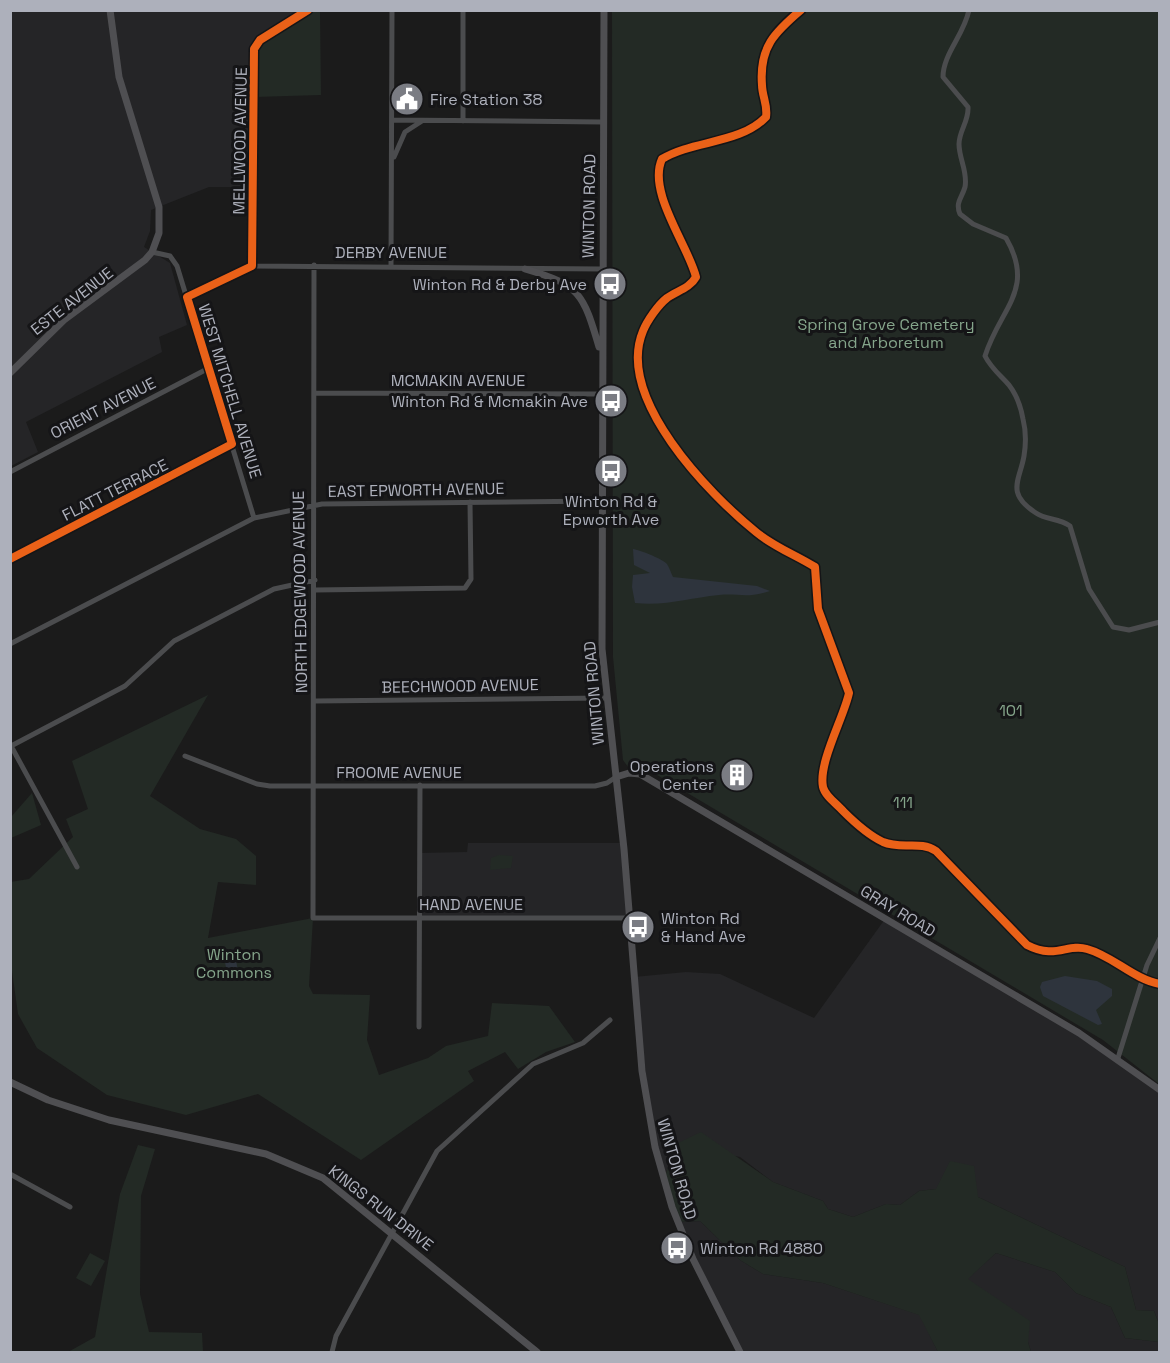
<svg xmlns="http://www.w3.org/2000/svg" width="1170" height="1363" font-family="'Space Grotesk',sans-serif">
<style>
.built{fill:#252527}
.green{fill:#232a25}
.water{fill:#2e343d}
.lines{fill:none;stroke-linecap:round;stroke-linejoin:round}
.street{stroke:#4b4c4e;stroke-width:5}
.secondary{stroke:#4f4f52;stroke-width:7}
.cycleway-casing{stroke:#151517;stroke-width:11}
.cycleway{stroke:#ea6118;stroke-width:8}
.labels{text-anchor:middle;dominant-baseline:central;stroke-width:6;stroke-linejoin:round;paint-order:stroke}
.poi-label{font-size:16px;fill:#adb0bb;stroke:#151517;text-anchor:start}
.street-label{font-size:16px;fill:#adb0bb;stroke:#151517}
.park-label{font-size:16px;fill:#85a58b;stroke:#151517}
</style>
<rect width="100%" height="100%" fill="#1b1b1b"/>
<path class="built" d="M11 11H308L255 44 253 170 249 187H209L151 210 150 231 144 247 170 263 187 325 159 337 162 352 26 422 38 452 11 466Z
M468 843H624L629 918 419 917V853L467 852Z
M885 919 1038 1009 1159 1090V1324L1154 1311 1136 1310 1125 1267 978 1197 936 1189 919 1191 900 1205 886 1204 853 1217 828 1209 823 1201 773 1182 740 1157 676 1144 664 1179 655 1147 634 977 686 972 720 974 814 1018Z
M700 1221 740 1260 763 1274 823 1283 920 1315 938 1352H740L677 1222Z
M996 1253 1055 1272 1076 1293 1111 1307 1125 1338 1159 1342V1352H1031L1028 1342 967 1279Z"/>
<path class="green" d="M308 11H320L321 95 254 97 255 44Z
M612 11H1159V1084L1103 1040 647 769 628 767 623 760 613 657Z
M208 695 150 796 200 829 236 839 256 856V885L218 882 208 938 313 918 309 986 313 994 370 995 367 1040 379 1075 428 1058 446 1046 488 1036 492 1003 549 1006 575 1042 546 1052 518 1069 505 1052 468 1071 474 1081 361 1160 258 1094 186 1115 107 1095 37 1048 18 1014 11 964 10 882 29 879 73 837 66 819 88 809 72 761Z
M32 793 41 825 11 838V817Z
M499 855 513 856 511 868 490 870 491 858Z
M701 1132 773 1182 823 1201 828 1209 853 1217 886 1204 900 1205 919 1191 936 1189 950 1161 974 1166 978 1197 1125 1267 1136 1310 1154 1311 1159 1324V1342L1125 1338 1111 1307 1076 1293 1055 1272 996 1253 968 1279 1030 1321 1028 1342 1031 1352H938L919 1315 823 1283 763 1274 740 1260 700 1221 677 1222 664 1179 676 1144Z
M138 1145 155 1149 141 1196 140 1294 149 1332 202 1333 203 1352H68L95 1337 120 1194Z
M90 1253 105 1261 91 1286 76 1278Z"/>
<path class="water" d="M633 549C640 550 660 558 666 563 669 566 671 573 673 577L757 586 770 591C745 599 740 593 719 595 689 598 667 606 635 603L632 587 633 575 650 573 634 565Z
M234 949 238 971 227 973 223 951Z
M1065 976 1097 981 1112 989V996L1096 1010 1102 1024 1098 1025 1043 996 1040 987 1042 982Z"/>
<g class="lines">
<path class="street" d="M463 10V121
M801 10C775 32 759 47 762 85 762 96 768 105 766 117 740 144 693 140 662 159 647 192 688 245 696 277 690 288 677 291 667 298 658 305 647 321 643 331 615 398 709 494 756 532 774 547 796 555 815 567L818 609 849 693C844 717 818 763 823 787 825 796 837 804 843 811 855 823 868 835 883 842 902 850 920 840 936 851L1027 945C1056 960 1067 943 1087 949 1113 956 1133 979 1160 984
M969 10C964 35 943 54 943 77L968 107C969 121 959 131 959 144 959 159 968 172 965 187 962 198 955 202 960 214L973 224 1006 238C1036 290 1000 308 985 356 991 368 1000 375 1009 385 1016 394 1021 408 1023 419 1026 431 1026 444 1024 456 1020 480 1005 493 1036 513 1046 520 1059 518 1070 526L1089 589 1113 627 1129 630 1160 622
M393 120 603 122
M394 157 405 132 422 121
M152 252 170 256 177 266 254 518
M314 265 313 918H629
M391 265 392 10
M252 266 254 49 260 40 308 10
M187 297 252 266 602 269
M314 393 603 394
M10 472 209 368
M10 559 232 444
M315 590 465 588 471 579 470 502
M10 644 254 518 322 504 602 501
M315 701 606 698
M10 744 77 867
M11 746 125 686 174 641 274 589 315 580
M185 756 257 784 270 786H595L607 783 616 777
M419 1027 420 785
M1118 1058 1147 965 1160 938
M10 1174 70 1207
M332 1352 336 1336 437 1151 533 1064 583 1043 610 1020"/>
<path class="secondary" d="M604 10 602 649 624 849 642 1071 655 1147 672 1207 693 1259 740 1352
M525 269C580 285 583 293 599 347
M10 373 64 320 145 260 152 252 159 233V207L119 77 110 10
M616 777 629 773 640 774 1079 1033 1160 1090
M10 1082 48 1100 109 1120 266 1154 323 1178 537 1352"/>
<g class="cycleway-casing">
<path id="cycleway" d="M801 10C775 32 759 47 762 85 762 96 768 105 766 117 740 144 693 140 662 159 647 192 688 245 696 277 690 288 677 291 667 298 658 305 647 321 643 331 615 398 709 494 756 532 774 547 796 555 815 567L818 609 849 693C844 717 818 763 823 787 825 796 837 804 843 811 855 823 868 835 883 842 902 850 920 840 936 851L1027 945C1056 960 1067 943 1087 949 1113 956 1133 979 1160 984
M10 559 232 444 187 297 252 266 254 49 260 40 308 10"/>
</g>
<use href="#cycleway" class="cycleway"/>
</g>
<defs>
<g id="civic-disc" transform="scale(1.725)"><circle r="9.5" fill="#7a7c83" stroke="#151517"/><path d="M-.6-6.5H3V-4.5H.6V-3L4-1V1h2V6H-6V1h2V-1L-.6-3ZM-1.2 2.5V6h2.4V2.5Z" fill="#fff"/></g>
<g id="bus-disc" transform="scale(1.725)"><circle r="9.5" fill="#7a7c83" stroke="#151517"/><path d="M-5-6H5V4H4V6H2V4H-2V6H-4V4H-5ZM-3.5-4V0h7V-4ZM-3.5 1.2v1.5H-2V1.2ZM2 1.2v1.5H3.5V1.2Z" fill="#fff"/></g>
<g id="building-disc" transform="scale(1.725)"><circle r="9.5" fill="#7a7c83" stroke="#151517"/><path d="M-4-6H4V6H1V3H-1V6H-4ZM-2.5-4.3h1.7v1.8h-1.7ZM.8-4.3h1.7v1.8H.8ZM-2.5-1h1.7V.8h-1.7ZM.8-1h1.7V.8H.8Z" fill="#fff"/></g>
</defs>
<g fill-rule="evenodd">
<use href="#civic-disc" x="407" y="99"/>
<use href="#bus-disc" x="610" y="284"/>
<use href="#bus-disc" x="611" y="401"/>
<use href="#bus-disc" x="611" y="471"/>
<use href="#building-disc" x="737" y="775"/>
<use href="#bus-disc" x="638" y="927"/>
<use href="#bus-disc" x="677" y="1248"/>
</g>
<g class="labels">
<g class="poi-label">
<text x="430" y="99">Fire Station 38</text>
<text x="587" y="284" text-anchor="end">Winton Rd &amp; Derby Ave</text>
<text x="588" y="401" text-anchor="end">Winton Rd &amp; Mcmakin Ave</text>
<text x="611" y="501" text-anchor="middle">Winton Rd &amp;<tspan x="611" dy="18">Epworth Ave</tspan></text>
<text x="714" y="766" text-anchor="end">Operations<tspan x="714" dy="18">Center</tspan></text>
<text x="661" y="918">Winton Rd<tspan x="661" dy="18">&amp; Hand Ave</tspan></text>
<text x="700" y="1248">Winton Rd 4880</text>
</g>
<g class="street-label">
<text transform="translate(240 141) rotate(-89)">MELLWOOD AVENUE</text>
<text transform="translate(589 206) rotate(-89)">WINTON ROAD</text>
<text x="391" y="252">DERBY AVENUE</text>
<text transform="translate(72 301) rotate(-38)">ESTE AVENUE</text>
<text x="458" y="380">MCMAKIN AVENUE</text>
<text transform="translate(230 391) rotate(73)">WEST MITCHELL AVENUE</text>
<text transform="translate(103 408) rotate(-27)">ORIENT AVENUE</text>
<text transform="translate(115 490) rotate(-27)">FLATT TERRACE</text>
<text transform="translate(416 490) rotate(-1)">EAST EPWORTH AVENUE</text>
<text transform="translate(300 592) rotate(-91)">NORTH EDGEWOOD AVENUE</text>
<text transform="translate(460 686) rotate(-1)">BEECHWOOD AVENUE</text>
<text transform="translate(594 693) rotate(-95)">WINTON ROAD</text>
<text x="399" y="772">FROOME AVENUE</text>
<text x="471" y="904">HAND AVENUE</text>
<text transform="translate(898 911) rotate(31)">GRAY ROAD</text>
<text transform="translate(677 1169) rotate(74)">WINTON ROAD</text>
<text transform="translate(381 1208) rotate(38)">KINGS RUN DRIVE</text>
</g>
<g class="park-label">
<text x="886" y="324">Spring Grove Cemetery<tspan x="886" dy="18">and Arboretum</tspan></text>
<text x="1011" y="710">101</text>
<text x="903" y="802">111</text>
<text x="234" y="954">Winton<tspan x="234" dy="18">Commons</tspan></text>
</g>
</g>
<rect width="1170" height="1363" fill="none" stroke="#adb0bb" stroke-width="24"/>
</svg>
